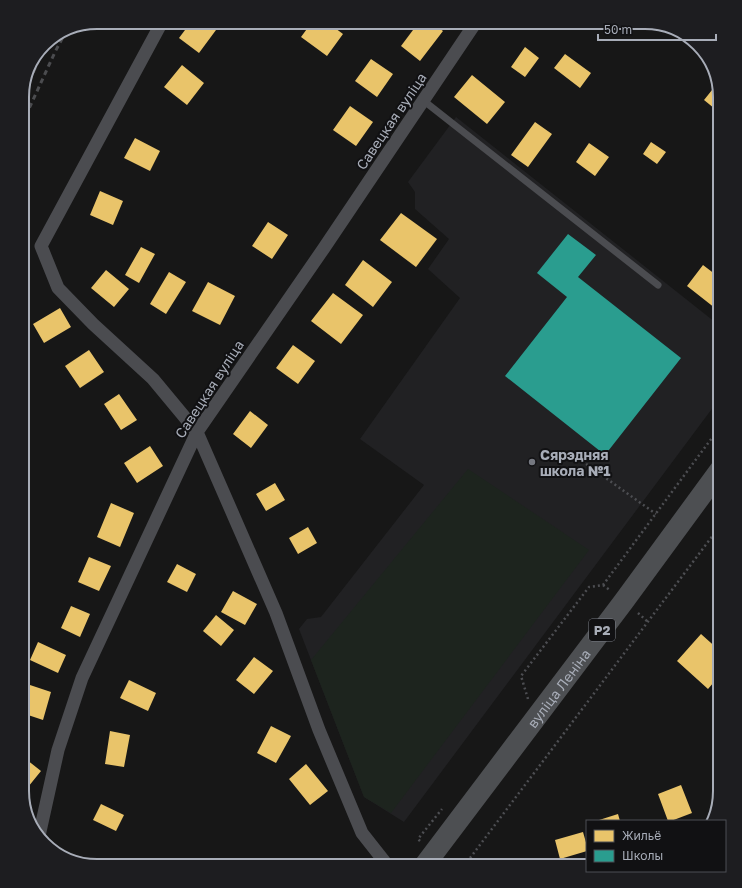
<svg xmlns="http://www.w3.org/2000/svg" width="742" height="888" font-family="'Golos Text',sans-serif">
<style>
.built{fill:#212123}
.green{fill:#1d241e}
.homes{fill:#e9c46a}
.schools{fill:#2a9d8f}
.lines{fill:none;stroke-linecap:round;stroke-linejoin:round}
.path{stroke:#4d4e52;stroke-width:2.5;stroke-dasharray:2 3;stroke-linecap:butt}
.service{stroke:#4b4c50;stroke-width:7}
.minor{stroke:#4b4c50;stroke-width:13}
.primary{stroke:#4d4f52;stroke-width:21}
.rail{stroke:#4b4c4f;stroke-width:3;stroke-dasharray:5 4;stroke-linecap:butt}
.poi-dot{fill:#757880;stroke:#111113;stroke-width:1.5}
.labels{text-anchor:middle;dominant-baseline:central;stroke-width:4;stroke-linejoin:round;paint-order:stroke}
.shield{fill:#111113;stroke:#7b7e86;stroke-width:1}
.shield-label{font-size:13px;font-weight:bold;fill:#a8adb8}
.street-label{font-size:14px;fill:#a8adb8;stroke:#111113}
.poi-label{font-size:14px;font-weight:bold;fill:#a8adb8;stroke:#111113;text-anchor:start}
.rim{fill:none;stroke:#a8adb8;stroke-width:2}
</style>
<rect width="100%" height="100%" fill="#171717"/>
<path class="built" d="M456 117 720 326V398L404 822 364 797 299 629 307 619 321 617 424 485 360 439 460 298 428 269 449 239 415 209V192L408 182Z"/>
<path class="green" d="M468 469 589 550 391 813 364 797 311 660Z"/>
<path class="homes" d="M191 22H206L216 30 199 53 179 38Z
M312 22H327L343 34 327 56 301 37Z
M419 22H431L443 31 420 61 401 46Z
M555 22H569L564 29Z
M525 47 539 58 525 77 511 67Z
M565 54 591 73 580 88 554 68Z
M371 59 393 74 377 97 355 81Z
M182 65 204 83 187 105 164 87Z
M472 75 505 102 487 124 454 97Z
M716 85 720 97V113L704 100Z
M350 106 373 122 356 146 333 130Z
M535 122 552 134 528 167 511 155Z
M135 138 160 151 150 171 124 158Z
M651 142 666 152 657 164 643 154Z
M589 143 609 157 595 176 576 162Z
M100 191 123 201 113 225 90 215Z
M401 213 437 239 416 267 380 240Z
M268 222 288 235 272 259 252 246Z
M141 247 155 254 139 283 125 275Z
M363 260 392 282 373 307 345 285Z
M703 265 720 278V312L687 286Z
M106 270 129 289 114 307 91 288Z
M169 272 186 282 166 314 150 304Z
M208 282 235 296 220 325 192 311Z
M333 293 363 315 341 344 311 321Z
M60 308 71 327 44 343 33 324Z
M293 345 315 361 298 384 276 368Z
M89 350 104 372 80 388 65 366Z
M119 394 137 420 121 430 104 404Z
M250 411 268 425 251 448 233 434Z
M150 446 163 466 137 483 124 463Z
M275 483 285 500 266 511 256 494Z
M111 503 134 513 120 547 97 537Z
M308 527 317 543 298 554 289 538Z
M89 557 111 566 99 591 78 582Z
M177 564 196 574 187 592 167 582Z
M233 591 257 604 245 625 221 612Z
M71 606 90 614 80 637 61 628Z
M216 615 234 630 221 646 203 631Z
M701 634 720 651V675L708 689 677 661Z
M38 642 66 655 58 673 30 660Z
M254 657 273 671 254 694 236 680Z
M129 680 156 693 148 711 120 698Z
M27 684 51 692 43 720 22 713V700Z
M271 726 291 736 276 763 257 753Z
M110 731 130 735 124 767 105 764Z
M22 756 41 771 24 792 22 790Z
M306 764 328 791 310 805 289 779Z
M681 785 692 813 671 821H668L658 794Z
M101 804 124 815 116 831 93 820Z
M618 814 620 821H596Z
M583 832 587 846V851L560 859 555 840Z"/>
<path class="schools" d="M568 234 596 255 578 277 681 358 605 455 505 376 567 297 537 273Z"/>
<g class="lines">
<path class="path" d="M22 256 29 252
M582 461 656 514
M603 585 611 591
M638 613 648 622
M528 699 521 676 589 587 603 585 720 427
M420 841 418 839 442 809
M464 866 720 526"/>
<path class="service" d="M424 101 658 285"/>
<path class="minor" d="M162 22 41 246 58 288 93 324 153 379 197 432 276 613 319 730 362 833 388 866
M39 836 58 750 82 678 197 432 324 248 476 22"/>
<path class="primary" id="s1" d="M424 866 624 601 720 470"/>
<path class="rail" d="M22 97 48 40
M22 124 55 52 64 35"/>
</g>
<circle class="poi-dot" cx="532" cy="462" r="4"/>
<g class="labels">
<rect class="shield" x="589" y="619" width="26" height="22" rx="3"/>
<g class="shield-label">
<text x="602" y="630">Р2</text>
</g>
<g class="street-label">
<text transform="translate(391 121) rotate(-56)">Савецкая вуліца</text>
<text transform="translate(209 389) rotate(-57)">Савецкая вуліца</text>
<text stroke="none"><textPath href="#s1" startOffset="223">вуліца Леніна</textPath></text>
</g>
<g class="poi-label">
<text x="540" y="454">Сярэдняя<tspan x="540" dy="16">школа №1</tspan></text>
</g>
</g>
<path d="M0 0H742V888H0ZM97 29H645A68 68 0 0 1 713 97V791A68 68 0 0 1 645 859H97A68 68 0 0 1 29 791V97A68 68 0 0 1 97 29Z" fill="#1d1d20" fill-rule="evenodd"/>
<path class="rim" d="M97 29H645A68 68 0 0 1 713 97V791A68 68 0 0 1 645 859H97A68 68 0 0 1 29 791V97A68 68 0 0 1 97 29Z"/>
<rect x="586" y="820" width="140" height="52" fill="#111113" stroke="#4d4f55"/>
<rect x="594" y="830" width="20" height="12" fill="#e9c46a" stroke="#4d4f55"/>
<text x="622" y="840" font-size="12" fill="#a8adb8">Жильё</text>
<rect x="594" y="850" width="20" height="12" fill="#2a9d8f" stroke="#4d4f55"/>
<text x="622" y="860" font-size="12" fill="#a8adb8">Школы</text>
<path d="M598 34v6h118v-6" fill="none" stroke="#a8adb8" stroke-width="2"/>
<text x="604" y="34" font-size="12" fill="#a8adb8" stroke="#111113" stroke-width="3" paint-order="stroke">50 m</text>
</svg>
